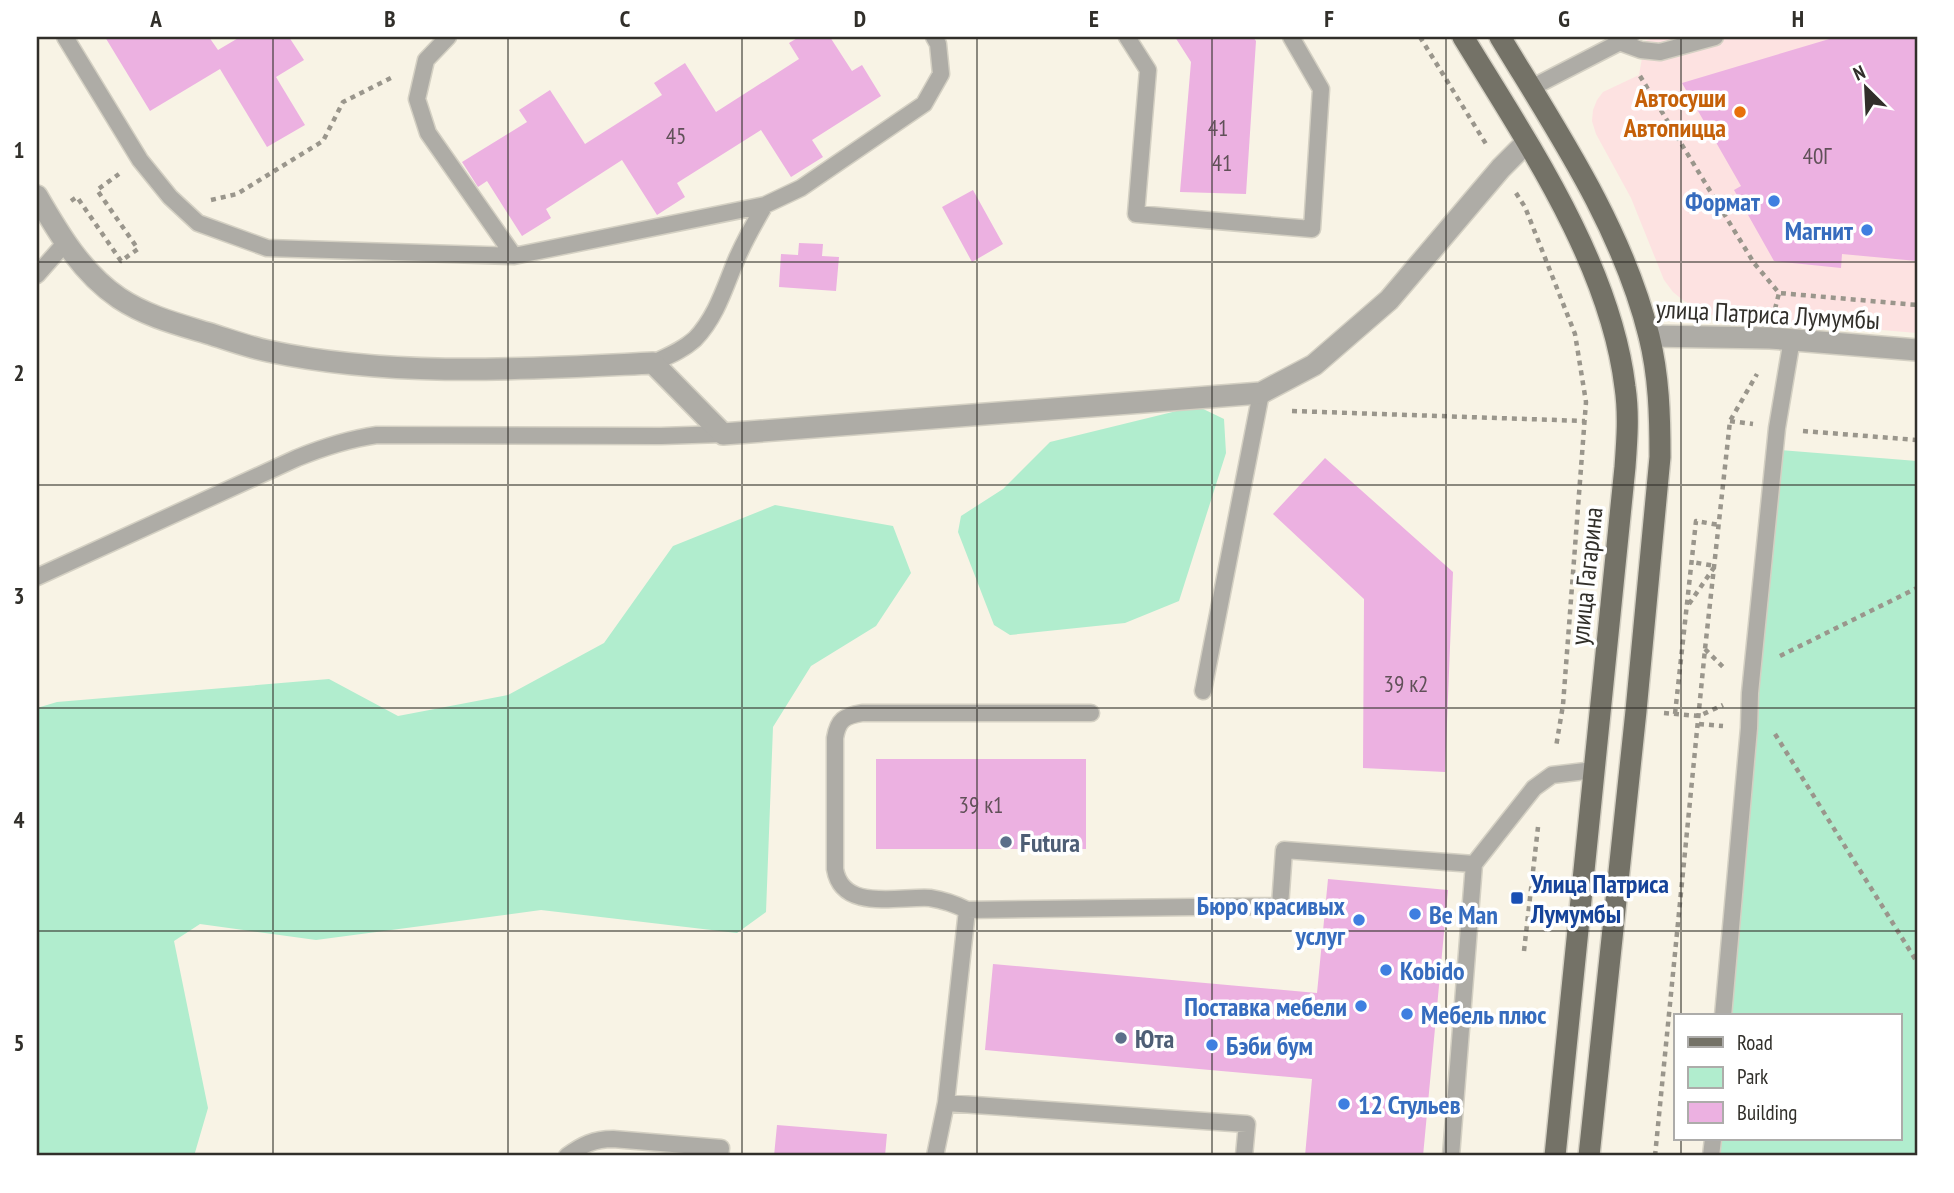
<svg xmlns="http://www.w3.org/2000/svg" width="1954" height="1193" font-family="'PT Sans Narrow',sans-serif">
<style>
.commercial{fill:#fde2e1}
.green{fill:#b1edce}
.building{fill:#ecb1e1}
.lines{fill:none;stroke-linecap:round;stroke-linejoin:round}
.lane-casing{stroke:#d4d0c3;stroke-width:19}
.street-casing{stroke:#d4d0c3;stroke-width:24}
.primary-casing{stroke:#d4d0c3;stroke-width:24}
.path{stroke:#9a968c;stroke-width:4.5;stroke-dasharray:5 5;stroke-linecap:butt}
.lane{stroke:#aeaca6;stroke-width:16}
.street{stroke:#aeaca6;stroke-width:21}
.primary{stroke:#747267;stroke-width:21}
.grid{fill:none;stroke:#312f2a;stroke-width:2;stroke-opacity:0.55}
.food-dot{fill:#e8710a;stroke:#fff;stroke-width:2.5}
.shop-dot{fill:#3f7fe0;stroke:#fff;stroke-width:2.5}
.service-dot{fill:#5c6f8a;stroke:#fff;stroke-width:2.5}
.transit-dot{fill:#1a4fb4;stroke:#fff;stroke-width:2.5}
.labels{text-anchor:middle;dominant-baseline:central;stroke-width:7;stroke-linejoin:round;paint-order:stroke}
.number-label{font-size:23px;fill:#605058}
.food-label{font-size:26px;font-weight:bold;fill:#c56008;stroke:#fff;text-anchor:end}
.shop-label{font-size:26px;font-weight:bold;fill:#366cbe;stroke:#fff;text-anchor:start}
.street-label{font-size:26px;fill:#312f2a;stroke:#fff}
.service-label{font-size:26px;font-weight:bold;fill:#4e5e75;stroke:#fff;text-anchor:start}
.transit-label{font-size:26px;font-weight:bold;fill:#164399;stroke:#fff;text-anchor:start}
.neatline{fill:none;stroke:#312f2a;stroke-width:2.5}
.grid-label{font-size:23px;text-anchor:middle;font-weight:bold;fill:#312f2a}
</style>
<rect width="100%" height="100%" fill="#f8f3e5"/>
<path class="commercial" d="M1655 37H1917V333L1714 316 1684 301 1673 292 1664 280 1631 198 1596 134 1592 121 1593 110 1597 100 1603 92 1639 75 1645 41Z"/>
<path class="green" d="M1197 406 1224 419 1226 453 1179 601 1125 623 1010 635 994 625 958 532 961 516 1003 489 1050 442Z
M1780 450 1917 461V1156H1718L1720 1139H1900V1016H1730Z
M775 505 893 526 911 573 876 626 811 666 773 727 766 912 737 933 541 910 316 940 200 924 174 941 208 1108 194 1156H37V708L57 702 329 679 398 716 508 695 604 643 673 546Z"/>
<path class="building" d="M105 37H209L218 50 240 37H289L304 60 276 77 305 125 267 147 220 69 150 111Z
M799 37H830L852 71 862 65 881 96 812 140 823 157 791 177 761 130 677 183 685 197 657 215 622 160 546 209 551 218 522 236 487 181 478 187 462 162 527 122 519 110 550 90 585 144 662 95 654 83 685 63 716 112 799 59 789 43Z
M1175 37H1253L1256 41 1246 194 1180 192 1191 62Z
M1836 37H1917V261L1842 254 1841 268 1774 261 1734 190 1741 186 1682 83Z
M973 190 1003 244 972 262 942 207Z
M799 243 823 244 822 256 839 257 836 291 779 287 781 254 798 255Z
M1325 458 1453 572 1445 772 1363 768 1364 599 1273 514Z
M876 759H1086V849H876Z
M1328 879 1448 890 1423 1156H1305L1312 1079 985 1050 993 964 1317 993Z
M777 1125 887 1134 885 1156H774Z"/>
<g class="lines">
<g class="lane-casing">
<path id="lane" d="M65 37 140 160 170 197 198 223 267 248 514 256 765 205 801 188 924 104 941 74 938 44 934 37
M448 37 426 60 417 99 428 133 514 256
M1127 37 1148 70 1136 214 1312 229 1321 89 1291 37
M1619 42 1641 50 1660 52 1715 37
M1531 88 1630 37
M37 275 66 242
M653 363C668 356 683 350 695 339 717 316 725 286 737 258 745 240 755 222 765 205
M37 577 297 458C324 447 349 439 377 435L661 436 723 434
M1203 691 1261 393
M967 910C955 904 943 900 930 898 898 896 842 912 835 869V738C838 720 844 716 862 713H1091
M1723 1016 1749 728 1750 693 1777 428 1792 339
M946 1103 1247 1124 1244 1156
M567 1156C582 1145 594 1139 613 1139L721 1148 720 1156
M935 1156 946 1103 967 910 1280 906 1284 850 1474 864
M1451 1156 1474 864 1534 788 1552 775 1594 770
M1711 1156 1713 1139"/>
</g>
<g class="street-casing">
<path id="street" d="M37 196C59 234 82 273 119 298 146 316 177 324 207 333 227 339 248 347 268 351 394 378 525 369 653 363L723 434 1261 393 1314 365 1389 300 1501 168 1527 142
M1649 336 1770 338 1917 350"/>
</g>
<g class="primary-casing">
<path id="primary" d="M1463 37C1527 142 1610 263 1625 387 1629 414 1627 440 1625 467L1555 1156
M1500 37C1557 131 1622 227 1649 336 1659 376 1660 416 1660 457L1636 711 1589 1156"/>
</g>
<path class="path" d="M1420 37 1486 144
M1640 76 1754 263 1779 293 1917 305
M1516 193 1525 207 1575 334 1586 402 1563 705 1556 747
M211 200 237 194 323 141 343 102 395 76
M71 201 77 197 121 261 138 249 97 190 119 174
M1775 309 1779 293
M1292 411 1585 421
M1730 421 1753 424
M1803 431 1917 440
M1689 604 1715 566 1692 562
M1705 649 1725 669
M1780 656 1917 588
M1664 713 1699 716 1723 705
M1675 714 1696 521 1719 525
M1699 724 1723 726
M1775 734 1917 962
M1524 951 1538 827
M1655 1156 1705 649 1730 421 1757 374"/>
<use href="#lane" class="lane"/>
<use href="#street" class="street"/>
<use href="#primary" class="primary"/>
</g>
<path class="grid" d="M273 37V1156M508 37V1156M742 37V1156M977 37V1156M1212 37V1156M1446 37V1156M1681 37V1016M37 262H1917M37 485H1917M37 708H1917M37 931H1917M1681 1139V1156"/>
<circle class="food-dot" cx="1740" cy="112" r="7"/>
<g class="shop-dot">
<circle cx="1774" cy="201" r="7"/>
<circle cx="1867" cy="230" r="7"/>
<circle cx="1415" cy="914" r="7"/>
<circle cx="1359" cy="920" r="7"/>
<circle cx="1386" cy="970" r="7"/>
<circle cx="1361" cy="1006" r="7"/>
<circle cx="1407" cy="1014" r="7"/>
<circle cx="1212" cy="1045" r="7"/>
<circle cx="1344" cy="1104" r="7"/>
</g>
<g class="service-dot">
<circle cx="1006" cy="842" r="7"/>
<circle cx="1121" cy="1038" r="7"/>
</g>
<rect class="transit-dot" x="1510" y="891" width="14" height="14" rx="3.5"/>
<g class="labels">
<g class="number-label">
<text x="1218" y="127">41</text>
<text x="676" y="135">45</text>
<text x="1817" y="155">40Г</text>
<text x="1222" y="162">41</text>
<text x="1406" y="683">39 к2</text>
<text x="981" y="804">39 к1</text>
</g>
<g class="food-label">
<text x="1726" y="97">Автосуши<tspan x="1726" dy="30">Автопицца</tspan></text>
</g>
<g class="shop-label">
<text x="1760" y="201" text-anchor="end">Формат</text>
<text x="1853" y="230" text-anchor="end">Магнит</text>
<text x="1345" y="905" text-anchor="end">Бюро красивых<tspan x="1345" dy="30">услуг</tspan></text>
<text x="1429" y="914">Be Man</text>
<text x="1400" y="970">Kobido</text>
<text x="1347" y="1006" text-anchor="end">Поставка мебели</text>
<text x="1421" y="1014">Мебель плюс</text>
<text x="1226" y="1045">Бэби бум</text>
<text x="1358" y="1104">12 Стульев</text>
</g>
<g class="street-label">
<text transform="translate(1768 314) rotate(3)">улица Патриса Лумумбы</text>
<text transform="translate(1586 576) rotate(-84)">улица Гагарина</text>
</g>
<g class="service-label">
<text x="1020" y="842">Futura</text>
<text x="1135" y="1038">Юта</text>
</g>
<g class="transit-label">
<text x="1531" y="883">Улица Патриса<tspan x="1531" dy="30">Лумумбы</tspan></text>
</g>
</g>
<rect width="1954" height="1193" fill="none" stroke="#ffffff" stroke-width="77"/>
<rect x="1674" y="1014" width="228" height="126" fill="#ffffff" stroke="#adacaa" stroke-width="2"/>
<rect x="1688" y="1037" width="35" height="10" fill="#747267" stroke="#adacaa" stroke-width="2"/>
<text x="1737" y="1050" font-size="21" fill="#312f2a">Road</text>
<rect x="1688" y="1067" width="35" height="21" fill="#b1edce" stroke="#adacaa" stroke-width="2"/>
<text x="1737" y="1084" font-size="21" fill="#312f2a">Park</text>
<rect x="1688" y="1102" width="35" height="21" fill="#ecb1e1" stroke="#adacaa" stroke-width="2"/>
<text x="1737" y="1120" font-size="21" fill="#312f2a">Building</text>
<g transform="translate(1866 88) rotate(336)" stroke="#ffffff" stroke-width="5" paint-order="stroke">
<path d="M0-5L12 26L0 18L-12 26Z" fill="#312f2a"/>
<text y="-10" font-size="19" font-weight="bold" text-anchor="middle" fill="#312f2a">N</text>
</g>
<rect x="38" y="38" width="1878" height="1116" class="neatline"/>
<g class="grid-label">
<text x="156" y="27">A</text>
<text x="390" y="27">B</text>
<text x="625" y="27">C</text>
<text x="860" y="27">D</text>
<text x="1094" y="27">E</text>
<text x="1329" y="27">F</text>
<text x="1564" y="27">G</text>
<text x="1798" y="27">H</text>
<text x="19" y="158">1</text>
<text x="19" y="381">2</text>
<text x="19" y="604">3</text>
<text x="19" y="828">4</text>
<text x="19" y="1051">5</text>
</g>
</svg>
